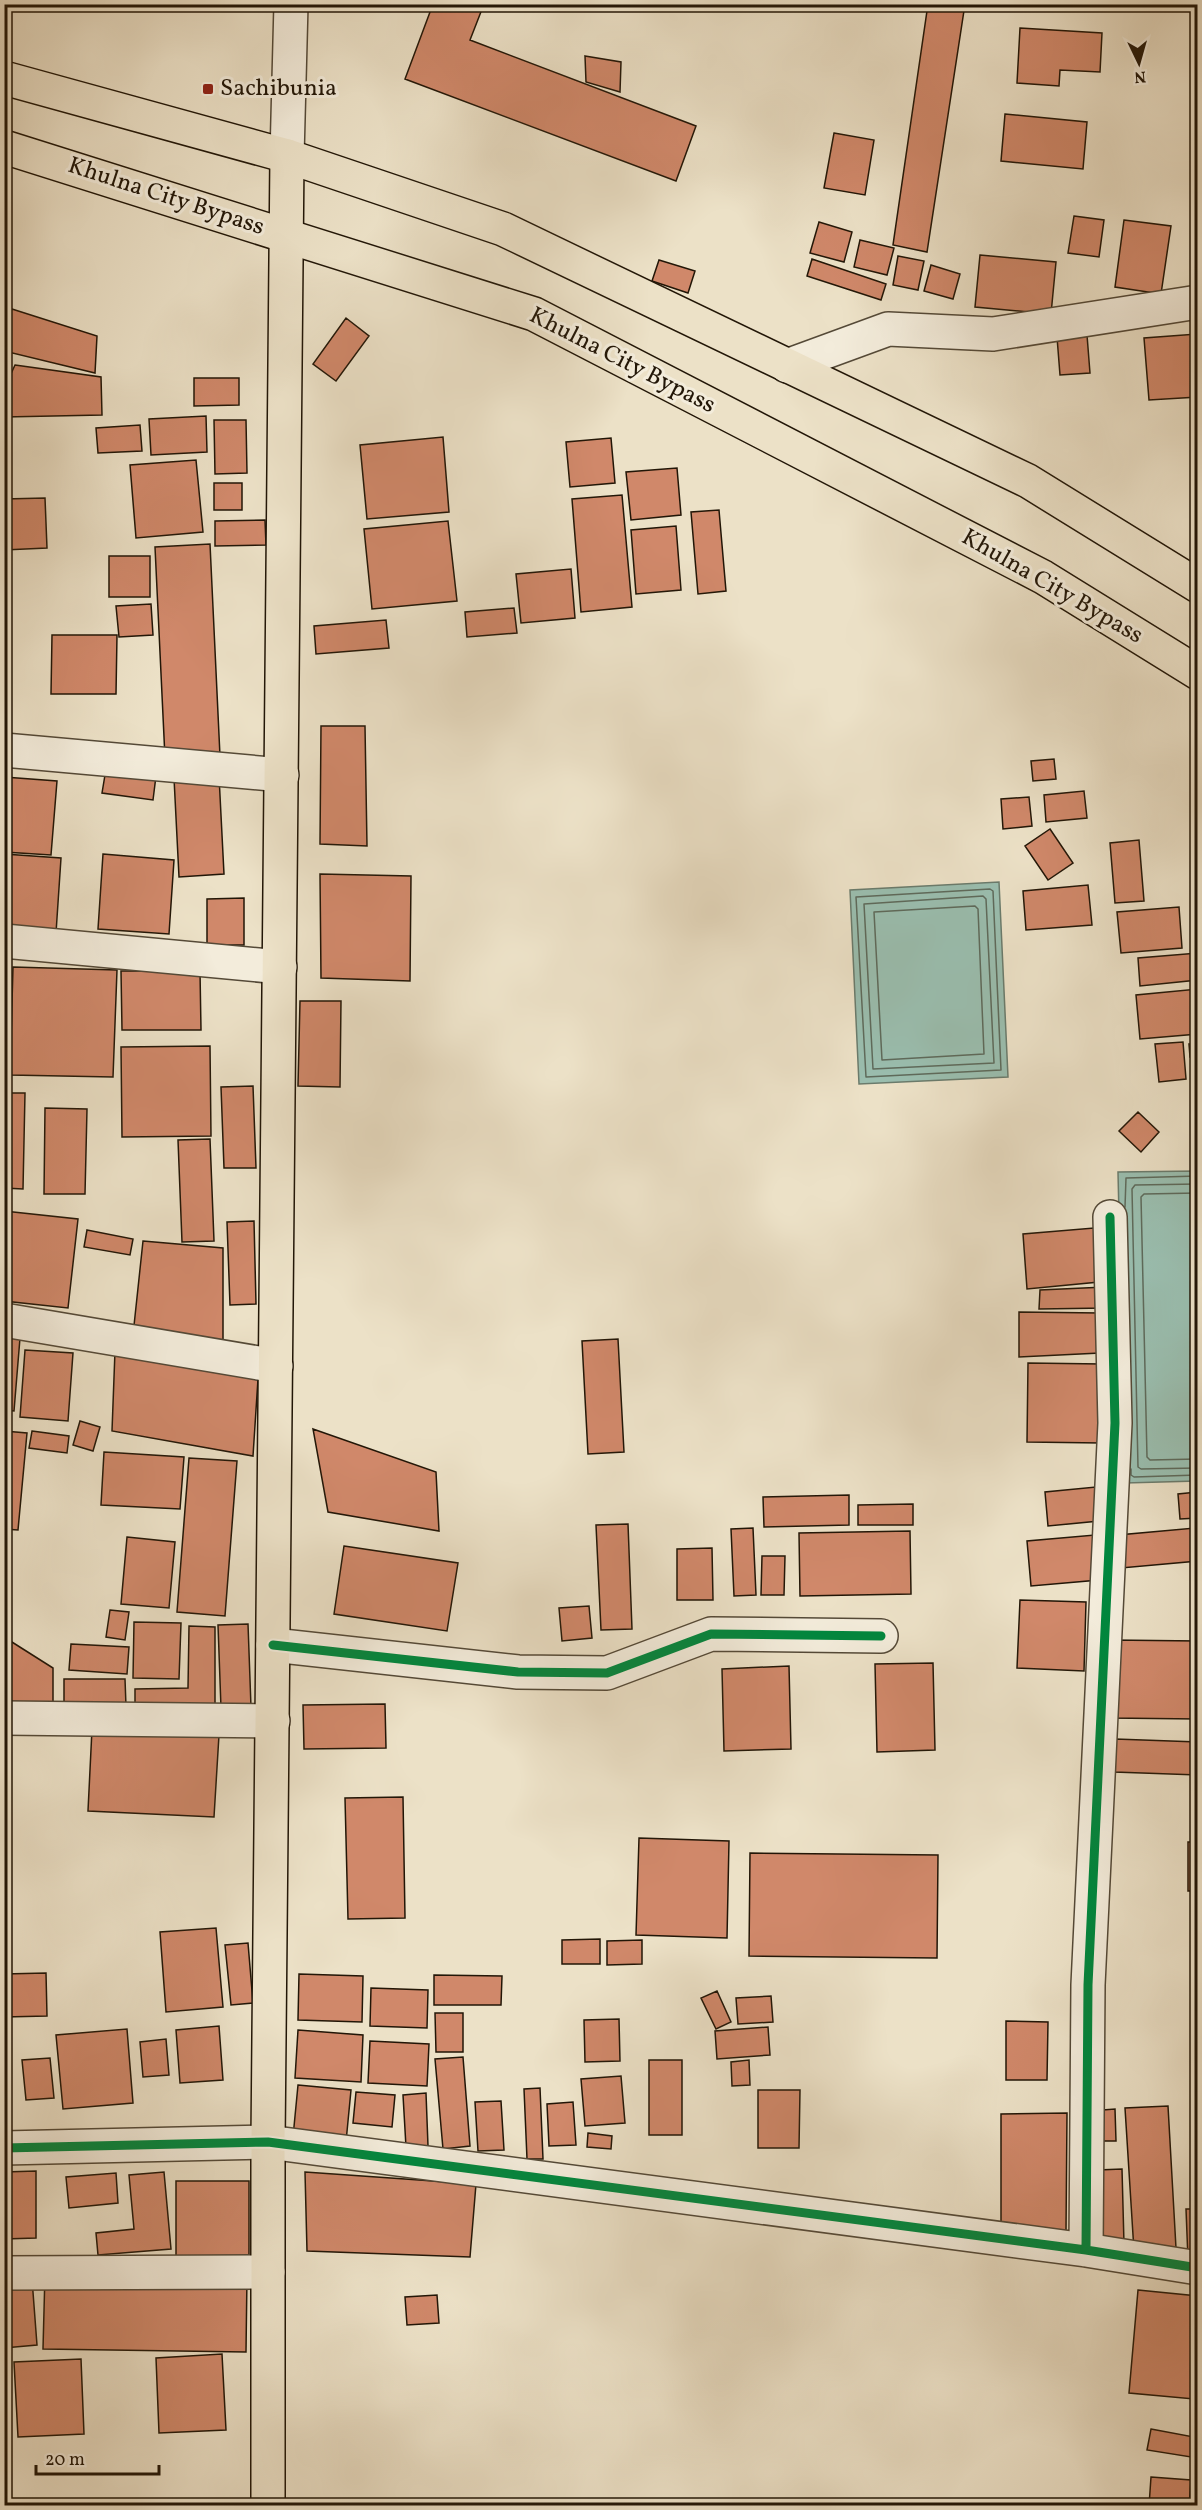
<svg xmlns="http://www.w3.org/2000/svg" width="1202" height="2510" font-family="Vollkorn,serif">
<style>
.water{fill:#9abeaf;stroke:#6a7b6c;stroke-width:1.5}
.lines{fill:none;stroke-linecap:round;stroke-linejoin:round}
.shore{stroke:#5e6a5b;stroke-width:1.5}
.building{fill:#d0886a;stroke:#221607;stroke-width:1.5}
.minor-casing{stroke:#544937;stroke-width:36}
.tertiary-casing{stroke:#544937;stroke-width:36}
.primary-casing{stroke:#221607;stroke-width:36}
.trunk-casing{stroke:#221607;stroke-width:36}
.minor{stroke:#f3ecdb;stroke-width:33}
.tertiary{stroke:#f3ecdb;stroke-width:33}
.primary{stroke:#ece1c7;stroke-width:33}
.trunk{stroke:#ece1c7;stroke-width:33}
.cycleway-casing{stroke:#f3ecdb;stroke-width:13}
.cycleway{stroke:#00873e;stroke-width:9}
.poi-dot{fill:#8f2418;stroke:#f3ecdb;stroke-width:2}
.labels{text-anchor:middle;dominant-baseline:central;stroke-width:6;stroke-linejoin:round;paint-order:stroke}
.poi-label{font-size:24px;fill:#221607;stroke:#f3ecdb;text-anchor:start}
.street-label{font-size:24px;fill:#221607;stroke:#f3ecdb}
</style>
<rect width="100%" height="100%" fill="#ece1c7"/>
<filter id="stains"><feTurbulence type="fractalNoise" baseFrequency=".00333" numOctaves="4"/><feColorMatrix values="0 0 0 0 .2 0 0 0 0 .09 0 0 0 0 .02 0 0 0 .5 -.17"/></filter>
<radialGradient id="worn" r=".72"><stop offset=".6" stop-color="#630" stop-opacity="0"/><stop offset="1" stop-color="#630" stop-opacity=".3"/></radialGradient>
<path class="water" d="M999 882 1008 1077 859 1084 850 890Z
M1197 1171V1481L1125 1483 1118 1172Z"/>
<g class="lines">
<path class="shore" d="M990 889 993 891 1001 1070 866 1077 856 897Z
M983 896 986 899 994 1063 873 1069 864 904Z
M975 906 978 909 984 1054 882 1060 874 912Z
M1198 1184 1135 1185 1132 1189 1138 1467 1141 1469 1198 1468
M1198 1193 1144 1194 1141 1197 1147 1457 1150 1460 1198 1459
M1125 1207 1126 1178 1198 1176
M1131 1469V1475L1134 1477 1198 1475"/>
</g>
<path class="building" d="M433 4H484L470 40 696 126 676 181 405 79Z
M928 4H965L927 252 893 245Z
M1020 28 1102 33 1100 72 1060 70 1059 86 1017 83Z
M585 56 621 62 620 92 586 82Z
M1005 114 1087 122 1083 169 1001 161Z
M834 133 874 140 865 195 824 188Z
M1074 216 1104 220 1099 257 1068 253Z
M1124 220 1171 226 1161 294 1115 287Z
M819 222 852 232 844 262 810 253Z
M860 240 894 248 887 275 854 267Z
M980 255 1056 262 1051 314 975 307Z
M898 256 924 261 918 290 893 285Z
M812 259 886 284 881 300 807 276Z
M659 260 695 271 688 293 652 281Z
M931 265 960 274 953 299 924 291Z
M12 309 97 336 95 373 4 351V330Z
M346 318 369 336 336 381 313 364Z
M1197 334 1198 397 1149 400 1144 338Z
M1087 335 1090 373 1060 375 1057 337Z
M15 365 101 377 102 415 4 417V389Z
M194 378H239V405L194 406Z
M206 416 207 452 151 455 149 419Z
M214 420H246L247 473 215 474Z
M140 425 142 451 98 453 96 428Z
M443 437 449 512 367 519 360 445Z
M611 438 615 483 570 487 566 442Z
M196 460 203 532 136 538 130 465Z
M677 468 681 515 631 520 626 472Z
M214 483H242V510H214Z
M622 495 632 607 581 612 572 499Z
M45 498 47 548 4 550V499Z
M719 510 726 591 698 594 691 512Z
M265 520 266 545 215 546V521Z
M448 521 457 601 372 609 364 529Z
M676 526 681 590 636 594 631 530Z
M210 544 220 756 165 758 155 547Z
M109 556H150V597H109Z
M571 569 575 618 521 623 516 574Z
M151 604 153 635 119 637 116 606Z
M514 608 517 633 467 637 465 612Z
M386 620 389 648 316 654 314 626Z
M52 635H117L116 694H51Z
M321 726H365L367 846 320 844Z
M1054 759 1056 779 1033 781 1031 761Z
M106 769 156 776 153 800 102 793Z
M219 776 224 874 179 877 174 778Z
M4 777 57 781 51 855 4 852Z
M1084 791 1087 818 1046 822 1044 795Z
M1029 797 1032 826 1003 829 1001 799Z
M1050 829 1073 863 1048 880 1025 846Z
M1139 840 1144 901 1115 903 1110 843Z
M4 854 61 858 56 933 4 930Z
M103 854 174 860 169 934 98 929Z
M320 874 411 876 410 981 321 978Z
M1088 885 1092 925 1026 930 1023 891Z
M244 898V945H207V899Z
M1179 907 1182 948 1121 953 1117 912Z
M1198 953V980L1140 986 1138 958Z
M13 967 117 970 113 1077 10 1075Z
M121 971H200L201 1030H122Z
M1198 989V1034L1140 1039 1136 995Z
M300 1001H341L340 1087 298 1086Z
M1183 1042 1186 1079 1159 1082 1155 1044Z
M1189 1044H1198V1057H1190Z
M210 1046 211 1136 122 1137 121 1047Z
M1198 1063V1097L1195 1064Z
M253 1086 256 1168H224L221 1087Z
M4 1093H25L23 1189 4 1188Z
M45 1108 87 1109 85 1194H44Z
M1138 1112 1159 1132 1141 1152 1119 1131Z
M210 1139 214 1241 182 1242 178 1140Z
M4 1211 78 1219 68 1308 4 1301Z
M254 1221 256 1304 230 1305 227 1222Z
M1094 1228 1099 1282 1027 1289 1023 1234Z
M87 1230 133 1239 130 1255 84 1247Z
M143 1241 223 1248V1343L133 1335Z
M1105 1287 1106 1308 1039 1309 1040 1290Z
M1019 1312 1100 1313V1353L1019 1357Z
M4 1337 20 1338 14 1411 4 1410Z
M618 1339 624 1452 588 1454 582 1341Z
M25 1350 73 1353 68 1421 20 1417Z
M115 1351 258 1379 253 1456 112 1431Z
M1028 1363 1102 1364 1101 1443 1027 1442Z
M80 1421 100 1427 93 1451 73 1445Z
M313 1429 436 1472 439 1531 328 1512Z
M4 1431 27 1433 18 1530 4 1529Z
M32 1431 69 1436 67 1453 29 1448Z
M104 1452 184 1457 180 1509 101 1505Z
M189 1458 237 1461 225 1616 177 1612Z
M1096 1487 1099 1521 1048 1526 1045 1492Z
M1197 1492 1198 1518 1180 1519 1178 1494Z
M849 1495V1525L764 1527 763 1497Z
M913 1504V1525H858V1505Z
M628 1524 632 1629 601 1630 596 1525Z
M753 1528 756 1595 734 1596 731 1529Z
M1195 1528 1198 1561 1121 1568 1118 1535Z
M910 1531 911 1594 800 1596 799 1533Z
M1095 1535 1099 1580 1031 1586 1027 1541Z
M127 1537 175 1542 169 1608 121 1604Z
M344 1546 458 1563 447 1631 334 1614Z
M712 1548 713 1600H677V1549Z
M762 1556H785L784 1595H761Z
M1020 1600 1086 1602 1084 1671 1017 1668Z
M589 1606 592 1638 562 1641 559 1608Z
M110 1610 129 1612 125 1640 106 1637Z
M134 1622 181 1623 179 1679 133 1678Z
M248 1624 251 1707 221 1708 218 1625Z
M189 1626 215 1627V1711H135V1689L188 1688Z
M4 1637 53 1668V1707H4Z
M1110 1640 1198 1641V1719L1109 1718Z
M71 1644 129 1647 127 1674 69 1670Z
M933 1663 935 1750 877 1752 875 1664Z
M789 1666 791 1749 724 1751 722 1669Z
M64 1679H125L126 1706 64 1707Z
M385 1704 386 1748 304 1749 303 1705Z
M92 1729 219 1735 214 1817 88 1811Z
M1115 1739 1198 1742V1775L1114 1772Z
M403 1797 405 1918 348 1919 345 1798Z
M639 1838 729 1841 727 1938 636 1935Z
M1188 1842H1198V1891H1188Z
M750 1853 938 1855 937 1958 749 1956Z
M216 1928 223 2007 166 2012 160 1932Z
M600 1939V1964H562V1940Z
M642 1940V1964L607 1965V1941Z
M248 1943 253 2003 231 2005 225 1945Z
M46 1973 47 2016 4 2017V1974Z
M299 1974 363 1976 362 2022 298 2020Z
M434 1975 502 1976 501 2005H434Z
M371 1988 428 1990 427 2028 370 2026Z
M717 1991 731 2022 716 2029 701 1998Z
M771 1996 773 2022 738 2024 736 1998Z
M435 2013H463V2052H436Z
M619 2019 620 2061 585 2062 584 2020Z
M1006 2021 1048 2022 1047 2080H1006Z
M219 2026 223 2080 180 2083 176 2030Z
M768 2027 770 2055 717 2059 715 2031Z
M127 2029 133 2103 63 2109 56 2035Z
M298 2030 363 2035 361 2082 295 2078Z
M1193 2038H1198V2096H1193Z
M166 2039 169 2075 143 2077 140 2042Z
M370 2041 429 2044 427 2086 368 2083Z
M463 2057 470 2146 443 2149 435 2059Z
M50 2058 54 2098 26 2100 22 2060Z
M649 2060H682V2135H649Z
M749 2060 750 2085 732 2086 731 2062Z
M621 2076 625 2123 585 2126 581 2079Z
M298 2085 351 2090 346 2142 293 2137Z
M540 2088 543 2159H527L524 2089Z
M758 2090H800L799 2148H758Z
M356 2092 395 2095 392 2127 353 2123Z
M426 2093 428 2146 406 2147 403 2095Z
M501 2101 504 2150 478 2151 475 2102Z
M573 2102 576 2145 549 2146 547 2104Z
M1168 2106 1176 2248 1134 2251 1125 2108Z
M1115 2109 1116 2141H1092L1090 2111Z
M1067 2113 1066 2231H1001V2114Z
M588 2133 612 2136 611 2149 587 2147Z
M1122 2169 1124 2244 1101 2245 1098 2170Z
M36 2171V2238L4 2239V2172Z
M164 2172 171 2249 98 2255 96 2233 134 2229 129 2175Z
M305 2172 476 2184 470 2257 307 2251Z
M116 2173 118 2203 69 2208 66 2177Z
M176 2181H249V2260L176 2261Z
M1186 2209H1198V2259L1188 2260Z
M45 2273 247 2276 246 2352 43 2349Z
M32 2279 37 2345 4 2348V2282Z
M1138 2290 1198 2296V2359L1194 2399 1129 2393Z
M437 2295 439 2323 407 2325 405 2297Z
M222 2354 226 2430 159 2433 156 2358Z
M81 2359 84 2434 18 2437 14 2362Z
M1151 2429 1194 2437 1191 2457 1147 2450Z
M1151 2477 1191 2480 1189 2506H1149Z"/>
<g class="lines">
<g class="minor-casing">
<path id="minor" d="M787 366 888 329 993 334 1198 302
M4 750 282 775
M4 941 280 967
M4 1320 276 1366
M273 1645 518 1672 607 1673 711 1634 881 1636
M4 1718 273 1721
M4 2148 268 2142 1086 2250 1198 2268
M1086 2250 1088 1985 1115 1423 1110 1217
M4 2273 268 2272"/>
</g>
<g class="tertiary-casing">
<path id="tertiary" d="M287 156 291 4"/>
</g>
<g class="primary-casing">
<path id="primary" d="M268 2506V2142L287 156"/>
</g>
<g class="trunk-casing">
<path id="trunk" d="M4 78 287 156 503 229 1028 481 1198 586
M4 147 534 314 1043 577 1198 673"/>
</g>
<use href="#minor" class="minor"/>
<use href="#tertiary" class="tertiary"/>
<use href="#primary" class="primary"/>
<use href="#trunk" class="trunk"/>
<g class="cycleway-casing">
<path id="cycleway" d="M273 1645 518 1672 607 1673 711 1634 881 1636
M4 2148 268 2142 1086 2250 1198 2268
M1086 2250 1088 1985 1115 1423 1110 1217"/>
</g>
<use href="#cycleway" class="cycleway"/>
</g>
<rect class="poi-dot" x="202" y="83" width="12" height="12" rx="3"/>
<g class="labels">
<g class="poi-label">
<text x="220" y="89">Sachibunia</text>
</g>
<g class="street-label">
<text transform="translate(166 197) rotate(18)">Khulna City Bypass</text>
<text transform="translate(622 361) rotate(27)">Khulna City Bypass</text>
<text transform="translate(1052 587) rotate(30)">Khulna City Bypass</text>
</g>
</g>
<rect width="1202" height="2510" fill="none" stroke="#ece1c7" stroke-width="24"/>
<rect x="6" y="6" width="1190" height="2498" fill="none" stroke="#221607" stroke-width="3"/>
<rect x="12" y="12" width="1178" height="2486" fill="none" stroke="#221607" stroke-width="1.5"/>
<g transform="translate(1139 63) rotate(175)" stroke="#f3ecdb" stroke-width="4.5" paint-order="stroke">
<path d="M0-4.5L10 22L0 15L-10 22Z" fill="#221607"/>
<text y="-9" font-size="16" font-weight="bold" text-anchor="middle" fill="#221607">N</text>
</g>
<path d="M36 2465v9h123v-9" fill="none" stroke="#221607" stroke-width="3"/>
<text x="45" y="2465" font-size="18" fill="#221607" stroke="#f3ecdb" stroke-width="4.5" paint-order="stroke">20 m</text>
<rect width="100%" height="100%" filter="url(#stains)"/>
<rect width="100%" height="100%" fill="url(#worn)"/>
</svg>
